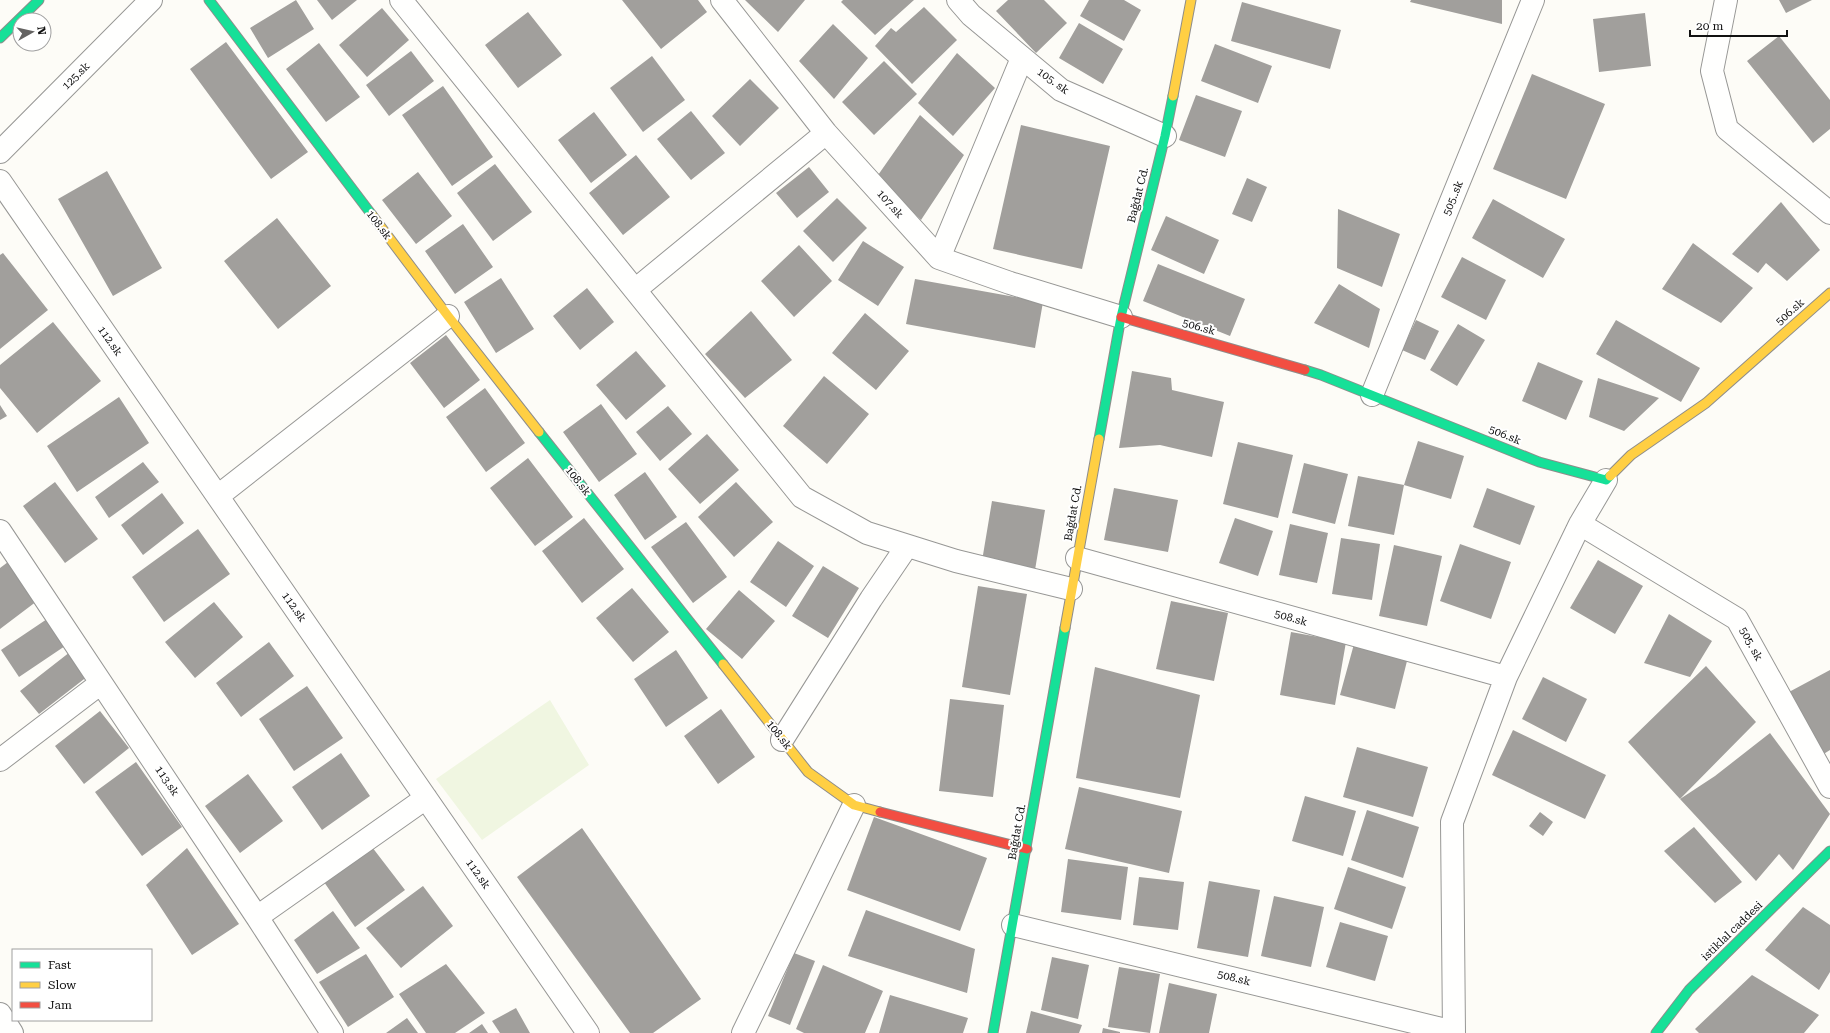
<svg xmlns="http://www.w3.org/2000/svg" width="1830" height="1033" font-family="'Roboto Serif',serif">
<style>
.pitch{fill:#f0f6e1}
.building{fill:#a19f9c}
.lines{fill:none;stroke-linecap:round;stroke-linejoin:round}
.street-casing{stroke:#979795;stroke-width:24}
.fast-casing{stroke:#8e8d8b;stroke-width:11}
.slow-casing{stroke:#8e8d8b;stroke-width:11}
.jam-casing{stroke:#8e8d8b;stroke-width:11}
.street{stroke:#fffffe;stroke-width:22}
.fast{stroke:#16e098;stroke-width:9}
.slow{stroke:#ffcf43;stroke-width:9}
.jam{stroke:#f24e42;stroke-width:9}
.labels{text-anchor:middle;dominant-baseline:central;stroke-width:4;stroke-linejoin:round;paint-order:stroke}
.street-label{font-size:11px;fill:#111;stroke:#fff}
</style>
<rect width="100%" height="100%" fill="#fdfcf7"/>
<path class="pitch" d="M550 700 589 765 482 840 436 779Z"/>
<path class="building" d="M296 0 314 29 268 58 250 28Z
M317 0H357L332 20Z
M622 0H698L707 12 661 49Z
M745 0H805L778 32Z
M843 0H914L875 35 841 2Z
M1008 0H1044L1067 23 1036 53 996 11Z
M1089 0H1124L1141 10 1124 41 1080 16Z
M1411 0H1502V24L1410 2Z
M1779 0H1812L1786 13Z
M1242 2 1341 30 1330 69 1231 41Z
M924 7 957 40 912 84 875 46 891 28 896 32Z
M382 8 409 40 367 77 339 45Z
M528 12 562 55 518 88 485 45Z
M1645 13 1651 66 1599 72 1593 19Z
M1079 23 1123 49 1103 84 1059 58Z
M833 24 868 58 834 99 799 61Z
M1779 36 1830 100V129L1813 143 1747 61Z
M226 42 308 152 271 179 190 69Z
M319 43 360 97 326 122 286 69Z
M1215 44 1272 66 1258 103 1201 81Z
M411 51 434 81 389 116 366 85Z
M957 53 995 88 953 136 918 103Z
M652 56 685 100 643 132 610 88Z
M884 61 917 94 874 135 842 102Z
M1532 74 1605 104 1566 199 1493 169Z
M750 79 779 108 740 146 712 116Z
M443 86 493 157 452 186 402 115Z
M1196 95 1242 111 1225 157 1179 140Z
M691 111 725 153 691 180 657 139Z
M594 112 627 155 591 183 558 140Z
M920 115 964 155 921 220 876 178Z
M1021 125 1110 146 1082 269 993 249Z
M636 155 670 197 623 235 589 193Z
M495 164 532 212 493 241 457 193Z
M809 167 829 192 797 218 776 193Z
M107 171 162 268 113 296 58 199Z
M418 172 452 216 416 244 382 200Z
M1247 178 1267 187 1252 222 1232 214Z
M837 198 867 228 833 262 803 231Z
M1493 199 1565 239 1543 278 1472 238Z
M1781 202 1820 250 1787 281 1766 263 1758 273 1732 254Z
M1338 209 1400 234 1382 287 1337 268Z
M1166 216 1219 240 1204 274 1151 250Z
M277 218 331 286 278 329 224 261Z
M463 224 493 267 455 294 425 251Z
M863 241 904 267 878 306 838 280Z
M1693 243 1753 288 1721 323 1662 289Z
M799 245 832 281 794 317 761 281Z
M3 253 48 310 0 349V255Z
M1462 257 1506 280 1486 320 1441 297Z
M1158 264 1245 299 1230 336 1143 301Z
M501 278 534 329 496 353 464 302Z
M915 279 1043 302 1035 348 906 324Z
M1339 284 1380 309 1369 348 1314 323Z
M587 288 614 322 580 350 553 316Z
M751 311 792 360 745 398 705 354Z
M865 313 909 351 876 390 832 353Z
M1416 320 1439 331 1425 360 1402 350Z
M1616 320 1700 368 1681 402 1596 354Z
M53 322 101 381 37 433 0 388V365Z
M1458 324 1485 340 1457 386 1430 370Z
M446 335 480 380 444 408 410 363Z
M636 351 666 386 626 420 596 385Z
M1538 362 1583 381 1566 420 1522 401Z
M1132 371 1171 378 1172 390 1224 402 1212 457 1160 445 1119 448Z
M824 376 869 414 827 464 783 426Z
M1598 378 1659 398 1624 431 1589 417Z
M485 388 525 443 486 472 446 417Z
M119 397 149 443 77 492 47 446Z
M601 404 637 454 599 482 563 432Z
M0 405 7 416 0 420Z
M668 406 692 434 660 461 636 432Z
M707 434 739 470 700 504 668 469Z
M1418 441 1464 456 1451 499 1404 485Z
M1238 442 1293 455 1278 518 1223 504Z
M528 458 573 517 535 546 490 488Z
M143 462 159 482 109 518 95 497Z
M1304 463 1348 474 1335 524 1292 513Z
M645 472 677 517 645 540 614 495Z
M1358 476 1404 485 1394 535 1348 526Z
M55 482 98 539 65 563 23 506Z
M736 482 773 522 734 557 698 517Z
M1114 488 1178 500 1168 552 1104 540Z
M1487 488 1535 506 1520 545 1473 527Z
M162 493 184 523 143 555 121 525Z
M992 501 1045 510 1035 570 982 561Z
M584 518 624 569 582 603 542 551Z
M1235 518 1273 531 1258 576 1219 563Z
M686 522 727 577 693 603 651 547Z
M1290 524 1328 533 1317 583 1279 575Z
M198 529 230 574 164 622 132 577Z
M1341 538 1380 544 1372 600 1332 594Z
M778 541 814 566 786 607 750 582Z
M1460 544 1511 562 1491 619 1440 601Z
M1394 545 1442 556 1427 626 1379 616Z
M1598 560 1643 586 1615 634 1570 608Z
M8 562 37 601 0 629V568Z
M823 566 859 588 828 638 792 616Z
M978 586 1027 594 1010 695 962 687Z
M632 588 669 632 633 662 596 618Z
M739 590 775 621 742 659 706 629Z
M1171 601 1228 613 1214 681 1156 669Z
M214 602 243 637 195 678 165 642Z
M1669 614 1712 641 1690 677 1644 663Z
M50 617 68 644 19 677 1 650Z
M1291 632 1346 642 1335 705 1280 695Z
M269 642 294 676 241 717 216 683Z
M1354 644 1408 657 1395 709 1340 695Z
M676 650 708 698 666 727 634 679Z
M70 652 88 676 39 714 20 691Z
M1706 666 1756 722 1680 799 1628 742Z
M1095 667 1200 695 1180 798 1076 778Z
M1830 670V750L1822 755 1789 692Z
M1543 677 1587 699 1566 742 1522 719Z
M307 686 343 738 294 771 259 719Z
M950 699 1004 705 993 797 939 791Z
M721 709 755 757 718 784 684 736Z
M100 711 129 748 84 784 55 746Z
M1513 730 1606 775 1585 819 1492 775Z
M1770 733 1830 814 1793 870 1779 854 1756 881 1680 799 1715 776Z
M1357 747 1428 767 1413 817 1343 797Z
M341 753 370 796 322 830 292 787Z
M136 762 182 827 142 856 95 792Z
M248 774 283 821 240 853 205 806Z
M1079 787 1182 811 1169 873 1065 849Z
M1305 796 1356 811 1343 856 1292 841Z
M1367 810 1419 827 1403 878 1351 860Z
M1540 812 1553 822 1543 836 1529 826Z
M874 817 987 858 960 931 847 890Z
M1694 827 1742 882 1715 903 1664 851Z
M582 828 701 999 653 1033H630L517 877Z
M372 847 405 890 355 927 324 882Z
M187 848 239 924 192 955 146 885Z
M1068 859 1128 867 1121 920 1061 912Z
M1348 867 1406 887 1392 929 1334 909Z
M1139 877 1184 882 1178 930 1133 925Z
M1209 881 1260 890 1248 957 1197 948Z
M423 886 453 926 401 968 366 928Z
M1274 896 1324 907 1311 967 1261 956Z
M1803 907 1830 925V972L1819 990 1765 950Z
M866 910 975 949 967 993 848 956Z
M333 911 360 948 317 974 294 940Z
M1340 922 1388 936 1375 981 1326 967Z
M794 953 815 961 790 1025 768 1016Z
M366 954 394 997 348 1027 319 982Z
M1052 957 1089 965 1078 1019 1041 1010Z
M446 964 485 1013 455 1033H426L399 994Z
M823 965 883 991 865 1033H804L796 1029Z
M1119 967 1160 974 1150 1033 1108 1027Z
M1752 975 1819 1015 1804 1033H1699L1695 1029Z
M1169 983 1217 994 1209 1033H1159Z
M890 995 968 1018 963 1033H879Z
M516 1008 530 1033H500L492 1021Z
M1031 1011 1082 1025 1079 1033H1026Z
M407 1018 418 1033H386Z
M482 1024 488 1033H469Z
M1103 1028 1120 1032V1033H1102Z"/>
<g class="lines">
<g class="street-casing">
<path id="street" d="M401 0 802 497 867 533 956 561 1071 589
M722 0 826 133 939 258 1010 283 1121 317
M958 0 971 15 1061 90 1165 136
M1726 0 1712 71 1727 129 1830 213
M0 152 151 0
M0 181 588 1033
M939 258 1022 58
M635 290 826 133
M1372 395 1533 0
M218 496 448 316
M1580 524 1737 619 1830 787
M0 531 257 917 332 1033
M1077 558 1506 677
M782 740 871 599 907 546
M0 760 101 683
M257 917 426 798
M1013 925 1454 1032
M0 1014 12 1033
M743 1033 854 805
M1454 1033 1452 822 1506 677 1580 524 1606 480"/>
</g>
<g class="fast-casing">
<path id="fast" d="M209 0 372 215
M0 38 39 0
M1305 370 1321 375 1539 462 1606 480 1610 476
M539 432 723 664
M1099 439 1121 317 1165 136 1173 96
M993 1033 1065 628
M1656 1033 1689 990 1830 851"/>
</g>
<g class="slow-casing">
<path id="slow" d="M1173 96 1191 0
M372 215 448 316 539 432
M1610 476 1631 455 1706 403 1830 293
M1065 628 1099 439
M723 664 808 772 854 805 880 812"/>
</g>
<g class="jam-casing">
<path id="jam" d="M1121 317 1305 370
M880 812 1027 849"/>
</g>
<use href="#street" class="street"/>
<use href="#fast" class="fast"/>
<use href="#slow" class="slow"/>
<use href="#jam" class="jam"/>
</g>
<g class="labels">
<g class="street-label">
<text transform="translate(76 76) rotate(-45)">125.sk</text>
<text transform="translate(1053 81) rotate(36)">105. sk</text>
<text transform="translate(1138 195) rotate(-76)">Bağdat Cd.</text>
<text transform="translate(1453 198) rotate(-68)">505..sk</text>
<text transform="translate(890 204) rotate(48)">107.sk</text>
<text transform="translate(379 225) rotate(53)">108.sk</text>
<text transform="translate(1790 312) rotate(-42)">506.sk</text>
<text transform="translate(1199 327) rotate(16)">506.sk</text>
<text transform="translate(110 341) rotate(55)">112.sk</text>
<text transform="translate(1505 435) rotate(22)">506.sk</text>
<text transform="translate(578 481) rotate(52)">108.sk</text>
<text transform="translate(1073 513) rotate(-80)">Bağdat Cd.</text>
<text transform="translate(294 607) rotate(55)">112.sk</text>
<text transform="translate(1291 618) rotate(16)">508.sk</text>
<text transform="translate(1751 644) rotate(61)">505. sk</text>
<text transform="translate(779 735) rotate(52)">108.sk</text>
<text transform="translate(167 781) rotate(56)">113.sk</text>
<text transform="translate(1017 832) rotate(-80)">Bağdat Cd.</text>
<text transform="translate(478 874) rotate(55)">112.sk</text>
<text transform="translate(1732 931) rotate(-44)">istiklal caddesi</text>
<text transform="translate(1234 978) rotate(14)">508.sk</text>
</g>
</g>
<rect x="12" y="949" width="140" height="72" fill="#ffffff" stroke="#a0a0a0"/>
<rect x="20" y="962" width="20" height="6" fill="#16e098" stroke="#a0a0a0"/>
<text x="48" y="969" font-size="12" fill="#111111">Fast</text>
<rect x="20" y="982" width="20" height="6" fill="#ffcf43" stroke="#a0a0a0"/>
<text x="48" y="989" font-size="12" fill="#111111">Slow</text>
<rect x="20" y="1002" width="20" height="6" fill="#f24e42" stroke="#a0a0a0"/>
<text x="48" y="1009" font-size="12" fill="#111111">Jam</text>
<g transform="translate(32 32) rotate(82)"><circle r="19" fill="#ffffff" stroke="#a0a0a0"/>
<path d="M0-3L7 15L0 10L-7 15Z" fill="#646362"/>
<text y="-6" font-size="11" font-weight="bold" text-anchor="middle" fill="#111111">N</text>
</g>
<path d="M1690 30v6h97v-6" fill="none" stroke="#111111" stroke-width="2"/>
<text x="1696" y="30" font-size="12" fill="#111111" stroke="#ffffff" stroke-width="3" paint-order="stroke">20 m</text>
</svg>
